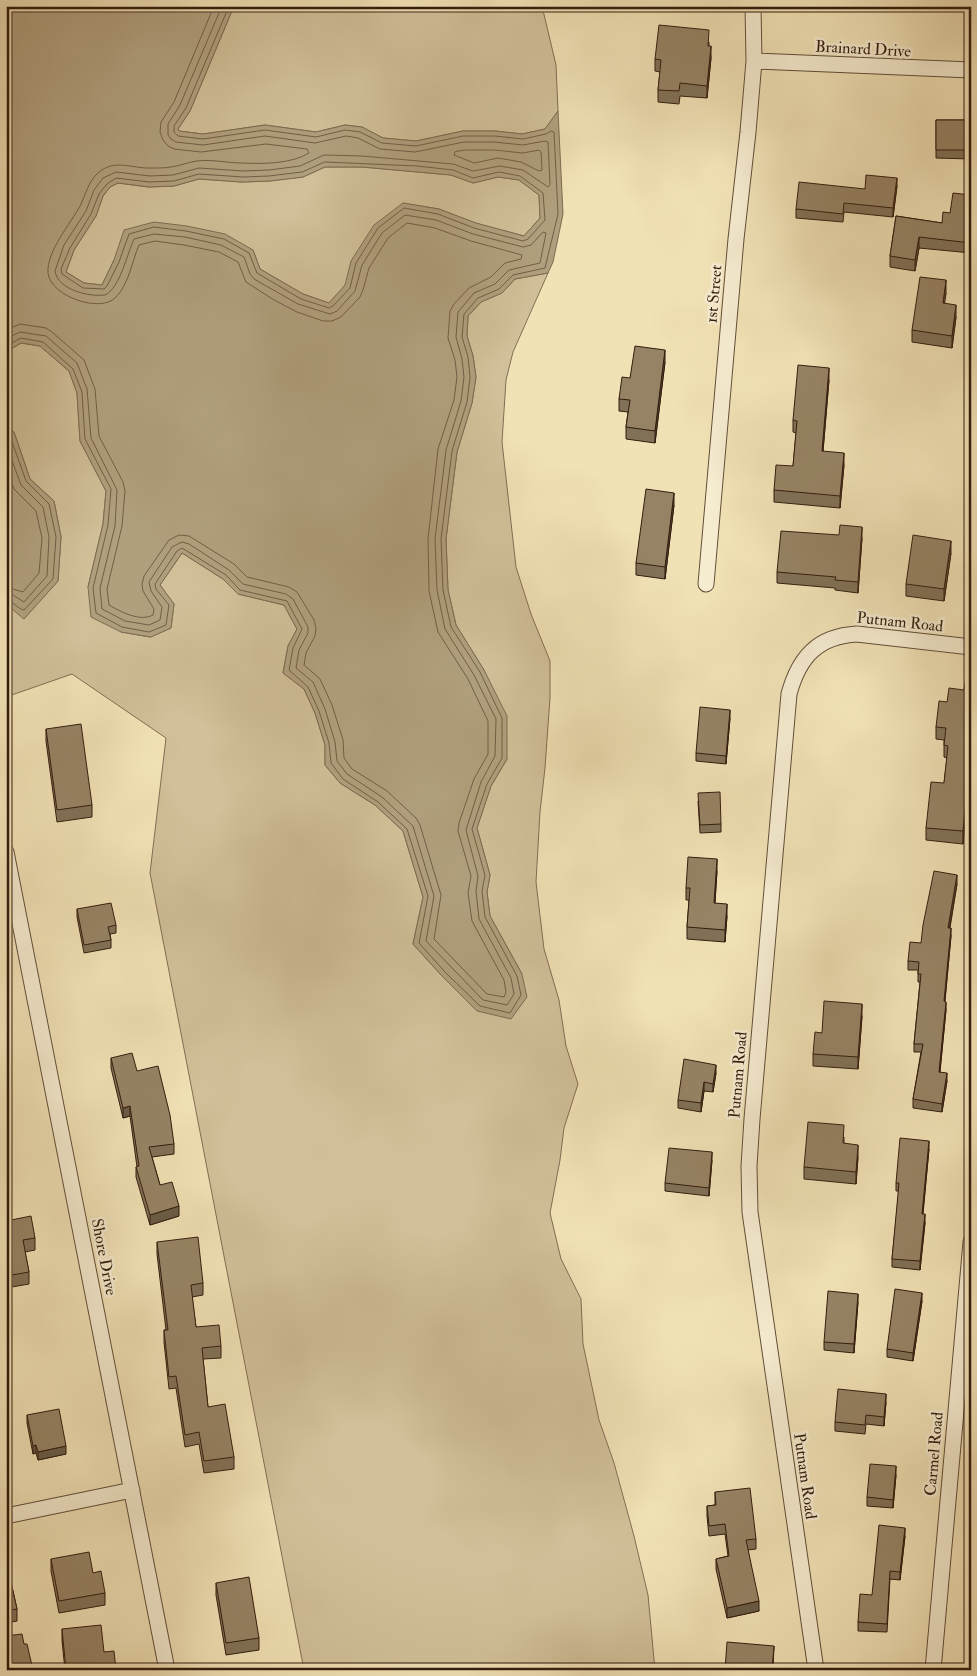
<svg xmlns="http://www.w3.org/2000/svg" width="977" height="1676" font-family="'IM FELL Double Pica',serif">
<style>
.green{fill:#d1c099;stroke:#826e54}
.water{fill:#b09f7d;stroke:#7e6b51;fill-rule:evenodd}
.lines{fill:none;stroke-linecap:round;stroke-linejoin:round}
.shore{stroke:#725e46;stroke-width:1}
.minor-casing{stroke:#624e38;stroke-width:17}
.minor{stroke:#f6ecd0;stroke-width:15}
.wall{fill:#817157;stroke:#331c0e}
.shaded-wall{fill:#695c47;stroke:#331c0e}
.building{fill:#968365;stroke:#331c0e}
.labels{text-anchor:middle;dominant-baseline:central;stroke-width:5;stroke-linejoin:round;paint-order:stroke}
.street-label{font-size:16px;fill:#331c0e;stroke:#f6ecd0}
</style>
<rect width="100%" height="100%" fill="#f1e2b6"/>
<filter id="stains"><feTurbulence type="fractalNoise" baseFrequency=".004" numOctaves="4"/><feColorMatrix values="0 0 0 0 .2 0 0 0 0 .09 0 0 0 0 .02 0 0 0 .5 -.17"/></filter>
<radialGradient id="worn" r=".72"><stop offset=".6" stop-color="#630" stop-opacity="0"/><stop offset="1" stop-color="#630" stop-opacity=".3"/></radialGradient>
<path class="green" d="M234 6H542L556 65 558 111 545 129 522 134 495 131H463L416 141 383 138 362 127 345 125 316 132 265 125 203 134 179 131 178 129 190 111Z
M325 167H362L451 175 473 183 498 177 519 180 539 195 540 218 524 236 475 223 439 209 403 203 352 261 346 285 329 303 303 294 260 269 253 250 114 260 102 285 84 283 66 272 74 250 96 216 103 196 110 187 118 183 149 187 174 186 199 179 242 182 270 181 303 177Z
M548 273 513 352 506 380 502 442 516 567 531 614 550 661V698L545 768 540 812 536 882 544 949 559 1000 566 1046 578 1084 564 1128 560 1160 550 1213 561 1259 581 1299 583 1344 599 1420 614 1463 634 1536 648 1595 655 1670H304L150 873 166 738 72 674 6 697V604L24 618 58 581 61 537 54 501 30 479 14 432 6 426V352L21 343 40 346 69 371 77 393 80 441 106 491 103 524 88 587 121 632 150 637 171 628 174 604 160 585 182 553 223 579 238 594 284 605 297 629 288 646 283 673 304 689 315 713 325 745V765L340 783 375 805 403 831 423 897 413 944 442 976 477 1011 522 974 490 916 487 892 490 875 477 828 491 786 507 759 484 670 456 625 448 590 446 539 457 452 472 403 476 377 473 356 467 336 468 316 481 302 502 293 515 279Z"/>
<path class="water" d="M6 6H234L190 111 178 129 179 131 203 134 265 125 316 132 345 125 362 127 383 138 416 141 463 131H495L522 134 545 129 558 111 563 214 553 262 548 273 515 279 502 293 481 302 468 316 467 336 473 356 476 377 472 403 457 452 446 539 448 590 456 625 484 670 507 716V759L491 786 477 828 490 875 487 892 490 916 522 974 527 997 511 1019 477 1011 442 976 413 944 423 897 403 831 375 805 340 783 325 765V745L315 713 304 689 283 673 288 646 297 629 284 605 238 594 223 579 182 553 160 585 174 604 171 628 151 637 121 632 91 617 88 587 103 524 106 491 80 441 77 393 69 371 40 346 21 343 6 352ZM325 167H362L451 175 473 183 498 177 519 180 539 195 540 218 524 236 476 223 439 209 403 203 374 225 351 261 345 285 329 303 303 294 260 269 253 250 225 234 187 226 154 222 124 230 114 260 102 285 84 283 66 272 74 250 96 216 103 196 110 187 118 183 149 187 174 186 199 179 242 182 270 181 303 177Z
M6 426 14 432 30 479 54 501 61 537 58 581 24 619 6 604Z"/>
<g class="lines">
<path class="shore" d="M465 150H494L523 153 539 150 541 152 542 170 539 171 521 162 498 158 474 163 454 155 455 152Z
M325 162 417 166 453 170 473 178 499 172 520 176 543 193 545 220 528 239 523 241 474 228 438 214 404 208 378 228 356 263 350 288 333 306 329 308 301 299 257 273 249 253 224 239 186 231 154 227 129 234 119 262 107 286 104 289 83 288 62 274 61 269 70 248 91 214 99 194 107 184 116 178 149 182 174 181 199 174 243 177 269 176 302 172Z
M6 330 20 324 46 328 52 332 84 360 95 389 99 436 123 482 125 491 122 526 107 589 109 605C121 612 140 622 153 615L154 609 143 591 142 584 144 576 169 540 179 535 189 536 234 564 247 577 289 587 297 592 314 620 316 628 315 636 306 653 304 665 320 679 332 705 343 740 344 758 352 769 387 791 416 818 420 825 441 895 434 939 487 994 504 997 506 992 504 980 472 921 468 893 471 876 458 831 459 823 474 779 488 754V721L468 679 438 632 429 591 428 539 438 449 454 400 457 377 455 360 448 338 450 311 454 304 469 288 491 277 505 263 521 259 522 255 471 241 435 228 407 223 388 238 369 268 363 290 360 297 341 317 332 321H323L297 312 274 300 246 282 238 262 219 252 184 245 155 241 139 245C132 261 129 284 116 297 101 314 50 296 48 273 46 252 71 223 80 206 86 194 88 182 98 173 115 158 132 169 152 168 158 168 165 168 171 167 180 166 188 162 197 161 212 159 227 163 242 163 263 164 291 164 309 153L307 149 266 144 201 152 174 149 168 146 163 140 160 132 161 122 174 102 214 6
M6 339 20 332 46 336 77 363 87 389 91 438 117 490 115 526 100 588 102 609 125 621 149 625 160 620 162 607 151 591 149 582 172 547 182 542 189 544 229 570 243 584 286 594 293 599 308 627V633L299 650 296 668 313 682 325 709 335 742 337 761 347 774 382 797 413 826 434 896 426 941 483 1000 507 1005 514 994 511 978 479 919 476 891 478 876 466 830 481 782 495 756 496 719 474 675 445 629 437 590 435 539 446 450 461 401 464 377 462 359 456 337 458 312 474 293 495 284 509 270 540 263 546 233 543 232 531 245 523 247 473 234 436 220 405 215 382 233 362 265 355 291 337 311 330 314 298 304 254 279 250 274 244 257 221 245 185 237 154 234 134 239C127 254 120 288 105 295 89 297 58 290 55 271L64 245 86 211 94 190 103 178 116 172 150 176 173 175 199 168 243 171 269 170 300 166 324 155 362 156 453 164 473 171 500 166 523 170 548 187 550 185 548 142 545 141 523 145 494 142H464L415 152 380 149 358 138 346 136 315 143 265 136 203 145 176 142 171 139 168 135V124L180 105 222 6
M6 346 21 338 43 342 73 369 82 392 85 439 111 489 108 525 93 588 96 613 122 627 149 632 166 625 169 605 156 589 155 584 177 551 182 548 226 575 240 590 287 601 302 629 293 648 289 670 308 687 319 711 329 743 331 763 343 779 378 802 407 829 428 896 419 943 446 973 480 1006 510 1013 521 995 517 976 485 917 482 891 485 875 472 829 487 784 502 758V718L480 672 451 627 443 590 441 539 452 451 467 402 470 377 468 357 462 337 464 314 478 298 499 289 513 275 545 268 558 214 554 132 551 131 546 134 523 139 495 136H463L416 146 382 143 360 132 345 130 316 137 265 130 203 139 178 136 174 132V126L186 108 229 6
M6 432 10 436 26 481 49 504 56 537 53 579 24 610C17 609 14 601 6 600
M6 444 21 485 43 507 49 537 47 576 24 602 13 595 6 594
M6 467 14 489 36 511 42 538 39 573 23 592 6 587"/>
<g class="minor-casing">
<path id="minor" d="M754 61 971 70
M706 584 736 239 748 132 754 61 753 6
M6 852 167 1670
M6 1516 132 1490
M816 1670 750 1212 749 1166 752 1119 789 694C799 657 818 636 857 634L971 647
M933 1670 971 1242"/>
</g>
<use href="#minor" class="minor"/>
</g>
<path class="wall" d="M709 42V46L711 58 707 98 680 96 679 104 658 102V90L660 72 655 71V59Z
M936 120H971V159L936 158Z
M897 186 893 217 844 212 843 222 796 218V209L865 189Z
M971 195V253L919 248 915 271 890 267V256L896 216 942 223 950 213Z
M946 293 944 303 956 317 952 348 912 342V330Z
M665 362 655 443 626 439V427L628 412 619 411V399L630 378Z
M829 380 823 451 844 465 840 508 774 502V490L793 466 796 433 793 432V420Z
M674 505 665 579 636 575V563Z
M862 538 858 593 835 590V588L777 583V572Z
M951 553 944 601 906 596V584Z
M971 670V762L963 844 926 840V828L944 783 947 758 944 757V740L936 739V727L947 702 964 690Z
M730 718 726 764 696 761V753Z
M46 729 92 805V817L57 822 46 741Z
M698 801 721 824V832L700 833Z
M717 871 715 903 727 916 725 942 687 939V927L689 900H686V888Z
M957 884 950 928 951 936 945 1001 946 1010 940 1072 947 1081 942 1112 913 1108V1099L921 1052H914V1044L920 982H918V970H908V961L921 943Z
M77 909 116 925V933L110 934 111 940V948L84 953 77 917Z
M862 1016 858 1069 813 1066V1054Z
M111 1058 137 1071 174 1144V1154L152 1157 160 1185 179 1216 150 1225 136 1177V1167H137L130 1116 123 1118 111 1068Z
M716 1073 713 1092 704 1091 701 1112 678 1108V1100Z
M844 1137V1144L858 1157 856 1184 804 1179V1167Z
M929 1149 923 1214 925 1223 920 1270 892 1267V1259L899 1191H896V1183Z
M712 1160 709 1196 665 1191V1183Z
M6 1221 35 1238V1250L25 1252 29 1272V1284L6 1288Z
M157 1242 203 1283V1295L192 1297 196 1327 221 1346V1358L203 1359 208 1407 234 1457V1469L204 1473 199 1444 185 1447 176 1388 169 1389 164 1342V1330H166L157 1254Z
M922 1301 913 1361 887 1357V1349Z
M858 1302 854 1353 824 1350V1342Z
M886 1402 884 1426 866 1424 865 1434 835 1431V1422Z
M27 1415 66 1454 38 1460 36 1453 33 1454 27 1423Z
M896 1475 893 1508 867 1506V1497Z
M715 1492 756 1539V1549L748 1550 759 1611 727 1618 716 1569V1559L728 1556 725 1534 709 1536 707 1516V1506L715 1505Z
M905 1536 900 1580 890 1579 887 1632 858 1631V1622L872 1595Z
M51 1559 105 1593V1605L59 1613 51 1571Z
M6 1560 17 1609V1621L6 1623Z
M216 1583 259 1638V1650L226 1655 216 1595Z
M62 1629 104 1652 116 1670H65L62 1641Z"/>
<path class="shaded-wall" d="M711 46V58L707 98V86Z
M897 178V186L893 217V208Z
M919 237V248L915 271V260Z
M946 280V293L943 315V303Z
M956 305V317L952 348V336Z
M665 350V362L655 443V431Z
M829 368V380L822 463V451Z
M844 453V465L840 508V496Z
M674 493V505L665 579V567Z
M862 527V538L858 593V582Z
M951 541V553L944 601V589Z
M730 710V718L726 764V756Z
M971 750V762L963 844V831Z
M717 859V871L714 915V903Z
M957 875V884L948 936V928Z
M727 904V916L725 942V930Z
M951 928V936L944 1010V1001Z
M946 1002V1010L939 1080V1072Z
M862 1004V1016L858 1069V1057Z
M716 1065V1073L713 1092V1084Z
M947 1073V1081L942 1112V1104Z
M704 1082V1091L701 1112V1103Z
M130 1106V1116L123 1118V1108Z
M929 1141V1149L922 1222V1214Z
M858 1145V1157L856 1184V1172Z
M712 1152V1160L709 1196V1188Z
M6 1185H8V1195L6 1196Z
M179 1206V1216L150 1225V1215Z
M925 1214V1223L920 1270V1261Z
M922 1293V1301L913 1361V1353Z
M858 1294V1302L854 1353V1344Z
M886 1394V1402L884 1426V1417Z
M36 1445V1453L33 1454V1446Z
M66 1446V1454L38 1460V1452Z
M896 1466V1475L893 1508V1500Z
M905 1528V1536L900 1580V1572Z
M759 1601V1611L727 1618V1608Z
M774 1646 773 1670H772Z"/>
<path class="building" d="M659 25 709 30 708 46H711L707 86 680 83 679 91 658 90 661 60 655 59Z
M936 120H971V150H936Z
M866 175 897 178 893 208 844 203 843 214 796 209 799 182 865 189Z
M953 193 971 195V243L919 237 915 260 890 256 896 216 942 223 943 212 950 213Z
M920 277 946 280 943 303 956 305 952 336 912 330Z
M635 346 665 350 655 431 626 427 630 400 619 399 622 377 630 378Z
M798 365 829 368 822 451 844 453 840 496 774 490 776 465 793 466 797 421 793 420Z
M646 489 674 493 665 567 636 563Z
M840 525 862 527 858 582 835 580 836 577 777 572 781 531 839 535Z
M913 535 951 541 944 589 906 584Z
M967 669 971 670V750L963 831 926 828 931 782 944 783 948 746 944 745 946 728 936 727 939 701 947 702 949 688 964 690Z
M700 707 730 710 726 756 696 753Z
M81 724 92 805 57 810 46 729Z
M720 792 721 824 700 825 698 793Z
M688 857 717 859 714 903 727 904 725 930 687 927 690 888H686Z
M934 871 957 875 948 928H951L944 1001 946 1002 939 1072 947 1073 942 1104 913 1099 923 1044H914L921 974H918L919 962 908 961 910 942 921 943 923 925Z
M111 903 116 925 108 927 111 940 84 945 77 909Z
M824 1001 862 1004 858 1057 813 1054 815 1032 822 1033Z
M132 1053 137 1071 158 1066 170 1115 174 1144 149 1147 160 1185 172 1182 179 1206 150 1215 136 1167 139 1166 130 1106 123 1108 111 1058Z
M684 1059 716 1065 713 1084 704 1082 701 1103 678 1100Z
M808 1122 844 1125 843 1143 858 1145 856 1172 804 1167Z
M900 1138 929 1141 922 1214H925L920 1261 892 1259 899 1183H896Z
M669 1148 712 1152 709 1188 665 1183Z
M6 1176 8 1185H6Z
M31 1216 35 1238 23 1240 29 1272 6 1276V1221Z
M198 1237 203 1283 191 1285 196 1327 219 1325 221 1346 202 1348 208 1407 225 1404 234 1457 204 1461 199 1432 185 1435 176 1376 169 1377 164 1330H168L157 1242Z
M895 1289 922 1293 913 1353 887 1349Z
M828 1291 858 1294 854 1344 824 1342Z
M838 1389 886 1394 884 1417 866 1415 865 1425 835 1422Z
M59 1409 66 1446 38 1452 36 1445 33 1446 27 1415Z
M870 1464 896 1466 893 1500 867 1497Z
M750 1488 756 1539 746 1540 759 1601 727 1608 716 1559 729 1556 725 1524 709 1526 707 1506 716 1505 715 1492Z
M879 1525 905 1528 900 1572 890 1571 887 1624 858 1622 860 1594 872 1595Z
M89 1552 93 1573 101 1571 105 1593 59 1601 51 1559Z
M6 1560 17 1609 6 1611Z
M249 1577 259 1638 226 1643 216 1583Z
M101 1625 104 1652 114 1651 116 1670H66L62 1629Z
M22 1634 24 1644H27L33 1670H6V1636Z
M727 1642 774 1646 772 1670H725Z"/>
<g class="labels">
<g class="street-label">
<text transform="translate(863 49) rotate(3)">Brainard Drive</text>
<text transform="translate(714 294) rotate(-85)">1st Street</text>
<text transform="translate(900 622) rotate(6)">Putnam Road</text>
<text transform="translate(738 1075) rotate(-85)">Putnam Road</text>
<text transform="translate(104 1257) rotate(79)">Shore Drive</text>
<text transform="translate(934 1454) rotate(-85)">Carmel Road</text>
<text transform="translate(805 1476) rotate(82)">Putnam Road</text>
</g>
</g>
<rect width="977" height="1676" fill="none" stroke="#f1e2b6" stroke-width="25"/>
<rect x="8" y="8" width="962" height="1661" fill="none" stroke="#331c0e" stroke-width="2.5"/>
<rect x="12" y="12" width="952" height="1651" fill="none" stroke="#331c0e"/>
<rect width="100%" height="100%" filter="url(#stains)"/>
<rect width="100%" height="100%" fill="url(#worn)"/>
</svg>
